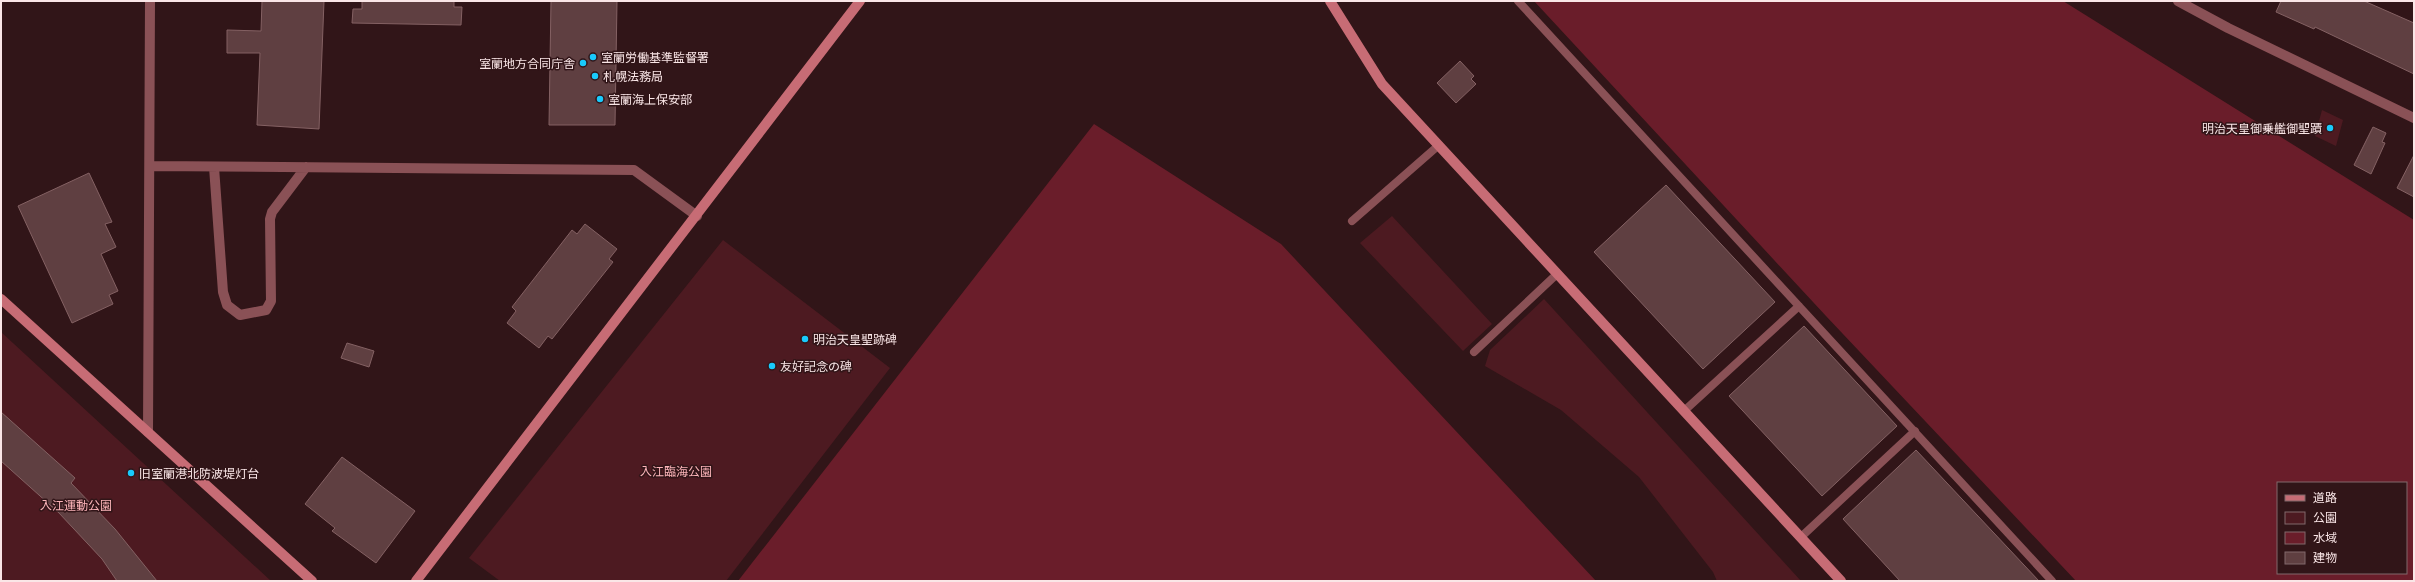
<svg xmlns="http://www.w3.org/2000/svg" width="2415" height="582" font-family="'Titillium Web','Noto Sans JP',sans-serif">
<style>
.green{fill:#4d1a21}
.water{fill:#6a1d2a;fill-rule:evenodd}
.building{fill:#5f3f41;stroke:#846163}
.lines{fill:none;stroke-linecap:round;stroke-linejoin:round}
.lane{stroke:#8a5156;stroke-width:8}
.street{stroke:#8a5156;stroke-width:10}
.secondary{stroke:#c76c75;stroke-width:10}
.poi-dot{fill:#19cafc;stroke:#311518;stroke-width:1.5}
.labels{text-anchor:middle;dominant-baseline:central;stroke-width:3;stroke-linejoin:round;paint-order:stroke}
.poi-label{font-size:12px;fill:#fae6e7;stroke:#311518;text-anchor:start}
.park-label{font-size:12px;fill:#fcb4b9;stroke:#311518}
</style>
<rect width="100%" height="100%" fill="#311518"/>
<path class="green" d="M2322 110 2343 120 2336 146 2315 136Z
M1392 216 1492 324 1463 351 1360 243Z
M723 240 890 368 726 581H500L469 558Z
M1544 299 1801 581H1717L1713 572 1639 477 1561 410 1485 366 1490 350Z
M1 332 271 581H1Z"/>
<path class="water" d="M1534 1H2063L2414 220V581H2076L1826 316ZM2278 483H2406V573H2278Z
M1094 124 1281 244 1596 581H738Z"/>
<path class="building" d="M262 1H324L319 129 257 125 260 53H227V30L261 31Z
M362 1H454V7H462L461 25 352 23 353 9H362Z
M551 1H617L615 125H549Z
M2281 1H2364L2414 23V74L2315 27 2314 29 2276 12Z
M1460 61 1474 76 1471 79 1476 84 1456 103 1437 83Z
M2373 127 2386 133 2382 142 2385 143 2371 174 2354 165Z
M2414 155V197L2397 188Z
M89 173 112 222 105 224 116 247 101 254 118 291 109 295 113 304 72 323 18 206Z
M1666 185 1775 302 1703 369 1594 252Z
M585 224 617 249 609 259 613 262 552 339 548 336 539 348 507 323 516 311 512 307 572 230 577 234Z
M1804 326 1897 426 1822 496 1729 396Z
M347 343 374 351 369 367 341 358Z
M1 412 75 478 71 483 115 529 157 581H117L102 559 59 513 1 461Z
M1916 450 2039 581H1900L1843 519Z
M342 457 415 511 376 563 332 531 335 528 305 504Z"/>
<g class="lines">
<path class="lane" d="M1518 1 2052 581
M1352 221 1439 145
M1474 352 1557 274
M1684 411 1799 306
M1801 537 1915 431"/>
<path class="street" d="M2178 1 2228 28 2414 118
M151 166 634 170 697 216
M214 167 223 292 227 305 240 315 266 310 271 301 270 219 272 212 306 167
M148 432 150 1"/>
<path class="secondary" d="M1330 1 1382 84 1841 581
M1 299 312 581
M416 581 860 1"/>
</g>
<g class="poi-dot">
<circle cx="593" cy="57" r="4"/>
<circle cx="583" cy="63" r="4"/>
<circle cx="595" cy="76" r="4"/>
<circle cx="600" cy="99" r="4"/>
<circle cx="2330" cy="128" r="4"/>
<circle cx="805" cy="339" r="4"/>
<circle cx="772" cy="366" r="4"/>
<circle cx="131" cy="473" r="4"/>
</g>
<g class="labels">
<g class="poi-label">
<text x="601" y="57">室蘭労働基準監督署</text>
<text x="575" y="63" text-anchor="end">室蘭地方合同庁舎</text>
<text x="603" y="76">札幌法務局</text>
<text x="608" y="99">室蘭海上保安部</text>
<text x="2322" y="128" text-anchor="end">明治天皇御乗艦御聖蹟</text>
<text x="813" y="339">明治天皇聖跡碑</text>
<text x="780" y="366">友好記念の碑</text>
<text x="139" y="473">旧室蘭港北防波堤灯台</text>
</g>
<g class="park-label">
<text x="676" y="471">入江臨海公園</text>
<text x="76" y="505">入江運動公園</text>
</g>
</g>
<rect width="2415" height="582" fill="none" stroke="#fae6e7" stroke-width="4"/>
<rect x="2277" y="482" width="130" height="92" fill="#311518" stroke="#81696b"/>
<rect x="2285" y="495" width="20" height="6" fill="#c76c75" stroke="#81696b"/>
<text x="2313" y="502" font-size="12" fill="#fae6e7">道路</text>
<rect x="2285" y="512" width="20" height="12" fill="#4d1a21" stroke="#81696b"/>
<text x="2313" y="522" font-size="12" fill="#fae6e7">公園</text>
<rect x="2285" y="532" width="20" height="12" fill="#6a1d2a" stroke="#81696b"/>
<text x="2313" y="542" font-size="12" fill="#fae6e7">水域</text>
<rect x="2285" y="552" width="20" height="12" fill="#5f3f41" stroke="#81696b"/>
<text x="2313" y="562" font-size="12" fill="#fae6e7">建物</text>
</svg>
